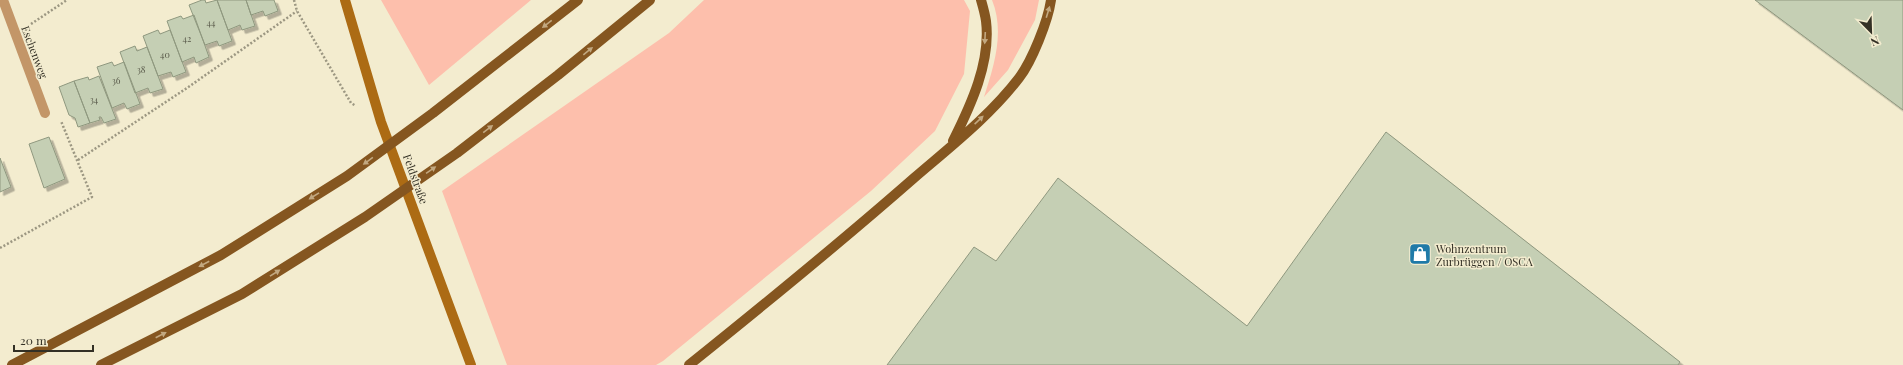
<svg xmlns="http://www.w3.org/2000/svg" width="1903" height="365" font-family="'Playfair Display',serif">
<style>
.green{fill:#fdbfac}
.building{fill:#c5cfb4;stroke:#8f987f;filter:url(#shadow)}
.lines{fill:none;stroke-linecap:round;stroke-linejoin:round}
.path{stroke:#9c9782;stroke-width:2.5;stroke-dasharray:2 2;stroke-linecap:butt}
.minor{stroke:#c39668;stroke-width:10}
.secondary{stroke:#ac6b14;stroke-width:10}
.primary{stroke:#855620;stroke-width:10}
.oneway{fill:#c2a880}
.labels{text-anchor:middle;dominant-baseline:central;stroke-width:3;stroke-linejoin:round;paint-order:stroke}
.number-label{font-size:9px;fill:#585849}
.street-label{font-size:11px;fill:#333025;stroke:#f3eccf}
.poi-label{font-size:11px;fill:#333025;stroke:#f3eccf;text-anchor:start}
</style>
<defs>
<filter id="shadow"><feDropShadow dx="3.5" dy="3.5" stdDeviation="0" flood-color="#0004"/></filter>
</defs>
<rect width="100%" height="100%" fill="#f3eccf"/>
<path class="green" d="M381 0H531L429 85Z
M704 0H964L970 11 964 74 935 131 871 191 663 361 656 365H507L442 191 669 33Z
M992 0H1039L1035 20 1008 70 984 97C994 66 1005 32 992 0Z"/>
<path class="building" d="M202 0H205L206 3 217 0 232 41 219 46 217 41 205 45 189 5Z
M217 0H246L255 26 242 30 240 25 228 30Z
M246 0H274L278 11 265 16 263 11 251 15Z
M1755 0H1903V110Z
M194 15 209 57 196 63 194 57 182 62 167 21 181 16 183 19Z
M158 30 160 34 170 30 186 72 173 77 171 72 158 76 143 36Z
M135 46 137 51 147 47 163 89 150 93 148 88 135 93 120 52Z
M112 62 114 66 124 62 140 104 127 109 124 103 112 108 97 67Z
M99 76 116 119 104 123 101 117H99L100 120 90 123 74 81 88 77 89 80Z
M74 81 90 123 78 127 75 118 69 115 59 87Z
M1386 132 1680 362 1678 365H887L974 247 996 261 1058 178 1247 326Z
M49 137 65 179 44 188 29 144Z
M0 158 11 187 0 192Z"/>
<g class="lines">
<path class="path" d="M294 0 297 11 351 103 356 106
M31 24 67 0
M78 160 187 88 297 11
M0 248 92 197 61 121"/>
<path class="minor" d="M3 0 45 113"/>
<path class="secondary" d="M345 0 381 122 471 365"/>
<path class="primary" d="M953 141C971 105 991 62 986 21 985 14 983 7 981 0
M12 365 221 255 347 176 433 113 578 0
M101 365 242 294 365 217 457 153 558 75 650 0
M689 365C765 304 841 242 914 178 950 147 990 116 1019 78 1032 61 1048 21 1051 0"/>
</g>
<defs><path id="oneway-solid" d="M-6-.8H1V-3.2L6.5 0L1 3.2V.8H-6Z"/></defs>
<g class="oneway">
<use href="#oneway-solid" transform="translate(1048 12) rotate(-73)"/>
<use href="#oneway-solid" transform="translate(547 24) rotate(142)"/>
<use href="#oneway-solid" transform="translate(985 38) rotate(93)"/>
<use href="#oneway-solid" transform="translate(588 51) rotate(-39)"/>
<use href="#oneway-solid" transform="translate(979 120) rotate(-43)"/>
<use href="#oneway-solid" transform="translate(488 129) rotate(-37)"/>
<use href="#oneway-solid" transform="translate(368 161) rotate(144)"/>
<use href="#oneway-solid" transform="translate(431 170) rotate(-35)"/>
<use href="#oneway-solid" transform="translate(314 196) rotate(148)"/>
<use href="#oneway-solid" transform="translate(204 264) rotate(152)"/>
<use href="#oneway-solid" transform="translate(275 273) rotate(-32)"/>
<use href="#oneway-solid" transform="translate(161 335) rotate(-27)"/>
</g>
<defs>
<g id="shop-square" transform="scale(1.15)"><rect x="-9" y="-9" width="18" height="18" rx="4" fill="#1f7aa8" stroke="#f3eccf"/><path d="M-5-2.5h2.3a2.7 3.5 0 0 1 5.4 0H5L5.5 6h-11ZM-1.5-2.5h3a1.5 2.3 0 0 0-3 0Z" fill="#fff"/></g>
</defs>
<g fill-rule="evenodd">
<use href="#shop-square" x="1420" y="254"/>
</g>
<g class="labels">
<g class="number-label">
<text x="211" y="22">44</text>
<text x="187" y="38">42</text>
<text x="165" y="54">40</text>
<text x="141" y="69">38</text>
<text x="116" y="80">36</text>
<text x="94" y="99">34</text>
</g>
<g class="street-label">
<text transform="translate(35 52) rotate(69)">Eschenweg</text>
<text transform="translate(416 179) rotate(70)">Feldstraße</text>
</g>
<g class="poi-label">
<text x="1436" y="248">Wohnzentrum<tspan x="1436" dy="13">Zurbrüggen / OSCA</tspan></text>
</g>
</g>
<g transform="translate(1871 32) rotate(157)" stroke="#f3eccf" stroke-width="3" paint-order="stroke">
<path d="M0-3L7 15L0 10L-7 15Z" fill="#333025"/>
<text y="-6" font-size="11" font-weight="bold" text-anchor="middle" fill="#333025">N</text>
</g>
<path d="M14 345v6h79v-6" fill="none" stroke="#333025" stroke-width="2"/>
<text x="20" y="345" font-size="12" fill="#333025" stroke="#f3eccf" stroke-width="3" paint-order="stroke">20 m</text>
</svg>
